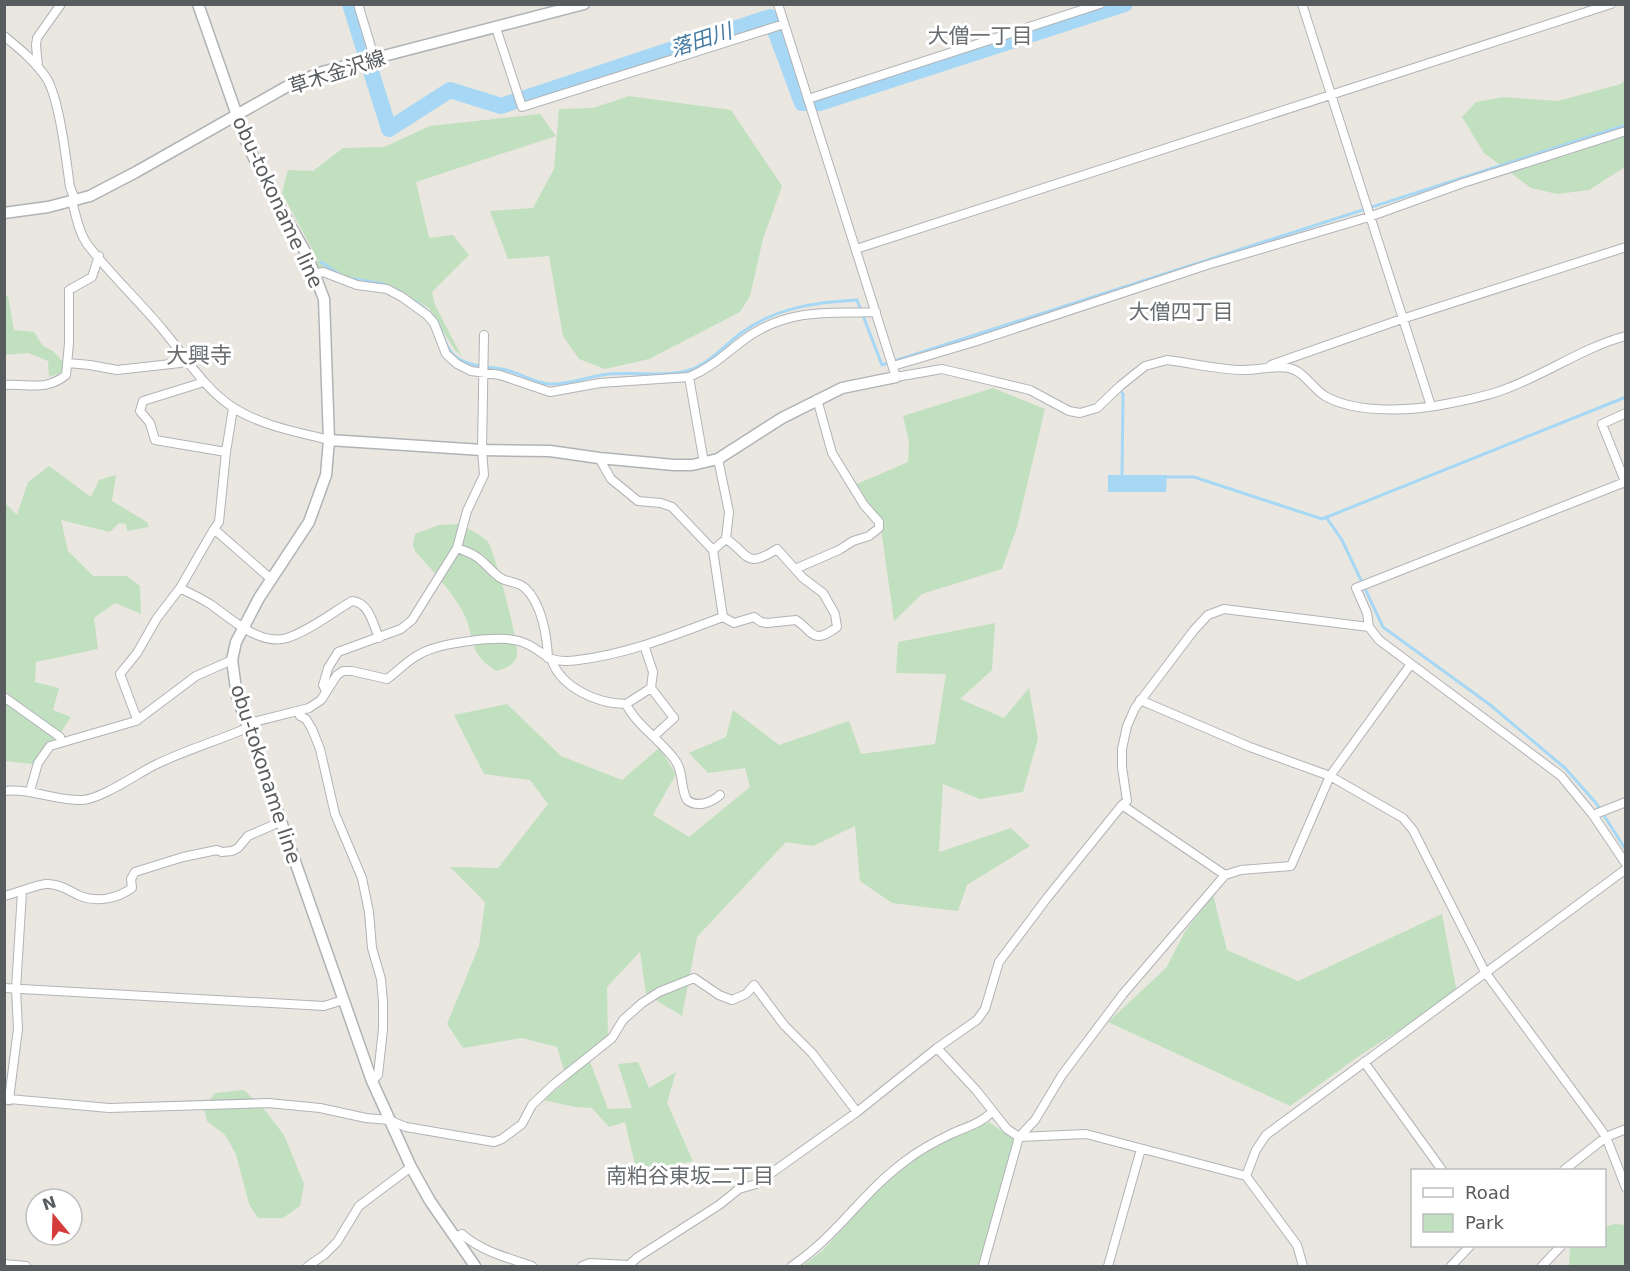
<svg xmlns="http://www.w3.org/2000/svg" width="1630" height="1271" font-family="'DejaVu Sans','Noto Sans JP',sans-serif">
<style>
.green{fill:#c1e0bf}
.water{fill:#a6d8f5}
.lines{fill:none;stroke-linecap:round;stroke-linejoin:round}
.stream{stroke:#a6d8f5;stroke-width:3}
.river{stroke:#a6d8f5;stroke-width:16}
.street-casing{stroke:#b1b3b7;stroke-width:10}
.secondary-casing{stroke:#b0b3b6;stroke-width:13}
.street{stroke:#fff;stroke-width:8}
.secondary{stroke:#fff;stroke-width:10}
.labels{text-anchor:middle;dominant-baseline:central;stroke-width:6;stroke-linejoin:round;paint-order:stroke}
.street-label{font-size:20px;fill:#595c5f;stroke:#fff}
.neighbourhood-label{font-size:21px;fill:#6a6e71;stroke:#fff}
.water-label{font-size:21px;font-style:italic;fill:#467ba4;stroke:#fff}
.quarter-label{font-size:22px;fill:#6a6e71;stroke:#fff}
</style>
<rect width="100%" height="100%" fill="#eae7e0"/>
<path class="green" d="M1625 80V167L1589 190 1557 194 1531 188 1484 153 1462 117 1476 102 1504 97 1558 101 1621 84Z
M629 96 731 110 782 186 763 239 750 296 740 312 649 359 605 369 579 359 563 336 549 256 508 259 490 211 533 208 554 169 559 109 593 108Z
M540 114 556 136 416 182 429 238 453 235 469 255 432 292 435 305 462 357 454 349 429 308 398 290 378 282 353 279 319 268 311 247 282 193 288 170 313 171 343 148 384 147 430 126Z
M8 296 14 330 34 332 43 346 53 351 64 363 61 373 49 377 48 361 28 353 5 355V297Z
M993 388 1045 409 1017 527 1002 569 922 594 894 621 880 522 857 484 908 462 909 442 903 416Z
M49 466 91 497 99 480 116 475 112 501 147 522 149 527 127 531 126 524 119 523 110 532 61 520 68 551 93 576H127L140 586 141 614 115 603 94 618 98 649 36 662 35 682 59 688 53 710 71 717 58 737 32 764 5 761V702L35 723 39 719 5 691 4 502 17 515 28 482Z
M460 524C468 529 482 535 488 542 495 552 519 643 517 655 515 666 505 668 496 671 464 651 477 633 460 607 448 587 431 569 415 551L413 545 415 534 439 525Z
M995 623 992 670 960 699 1004 718 1029 688 1038 739 1023 792 980 799 943 784 939 852 1011 828 1030 846 967 885 958 911 892 903 860 881 855 826 813 846 786 842 697 937 682 1016 646 994 640 952 607 987 608 1039 587 1054 608 1109 632 1108 618 1064 638 1062 649 1088 676 1072 667 1103 693 1161 637 1173 625 1122 609 1127 592 1108 575 1107 543 1100 567 1081 557 1047 522 1038 463 1048 447 1024 479 946 485 902 450 867 498 868 548 804 530 780 484 774 454 715 507 704 561 756 622 780 659 748 676 774 653 815 689 837 750 787 745 768 708 773 689 753 726 737 733 710 779 745 849 721 861 754 935 744 946 674 896 673 898 642Z
M1213 895 1227 950 1298 981 1442 914 1457 993 1356 1058 1290 1106 1108 1022 1166 968 1186 930Z
M244 1090 264 1109 284 1135 304 1184 300 1206 283 1218H258L249 1204 236 1154 225 1135 207 1121 204 1109 215 1093Z
M989 1122 1016 1141 980 1266H802L822 1251 894 1173 936 1145Z
M1614 1224 1625 1225V1266H1569L1570 1248 1572 1246H1604L1605 1227Z"/>
<path class="water" d="M1108 475H1167L1166 492H1108Z"/>
<g class="lines">
<path class="stream" d="M321 262 339 274
M348 278 384 284 401 293
M415 301C422 307 430 311 435 319 445 333 444 352 461 360 475 368 491 366 506 370 520 373 534 383 549 384 567 385 584 378 602 375 633 370 669 380 697 367 714 359 726 344 741 333 775 308 816 302 857 300L882 365 1626 125
M1121 391 1123 394 1122 476
M1163 477H1194L1322 519 1626 397
M1326 517 1342 540 1383 627 1489 704 1565 768 1596 803 1626 850"/>
<path class="river" d="M350 4 389 129 450 90 501 106 770 17 802 103H820L1125 4"/>
<g class="street-casing">
<path id="street" d="M358 4 374 57
M778 4 896 377 942 369 1030 390 1069 411 1080 413 1097 408 1120 386 1145 366 1167 360C1192 363 1218 370 1244 370 1259 370 1275 365 1289 368 1304 371 1313 389 1325 396 1356 414 1412 411 1446 404 1467 400 1489 396 1508 388 1548 373 1584 347 1626 336
M1302 4 1431 406
M496 28 522 107 784 24
M4 36C20 49 36 62 47 79 60 102 66 159 70 187L75 200
M38 67 36 45 37 38 61 4
M808 99 1100 4
M72 201C76 215 78 231 87 244 110 274 139 301 163 330 186 357 204 389 234 408 262 426 298 432 329 440
M856 249 1611 4
M314 274 323 272 357 285 387 289 402 297 427 315 434 323 446 354 457 364 471 371 500 375 550 392 600 383 689 377
M68 363 90 365 117 370 180 363 186 360
M1271 365 1402 319 1626 247
M893 366 974 342 1207 265 1369 217 1463 183 1626 131
M204 382 143 401 140 411 150 423 155 440 226 452 233 408
M4 385C28 383 45 392 66 375L69 343V290L92 277 99 256
M1626 413 1602 424 1626 484
M226 452 219 522 214 529 271 579
M599 458 611 479 638 501 661 503 672 507 713 550
M704 463 689 377C716 366 731 347 754 333 795 308 832 314 876 312
M1625 482 1356 588 1367 613 1369 627 1379 640 1561 776 1593 815 1626 864
M214 529 180 588C191 594 203 599 213 606 232 620 261 646 287 638 309 631 333 612 352 601 369 602 373 624 379 638
M457 548C483 557 480 561 499 577 507 583 517 581 525 588 542 604 547 636 548 658
M795 569 839 550 853 541 869 536 879 528V522L864 505 832 453 817 399
M723 617 734 623 754 617 761 622 767 623 796 620C813 631 812 646 837 627L835 614 823 593 803 578 777 549C744 570 750 554 726 539
M644 645 653 672 651 688
M552 661C562 688 598 704 626 704 637 726 661 740 675 760 684 772 680 788 687 800 697 808 711 803 720 795
M326 691 323 685 325 679 328 668 338 652 401 629 412 620 457 548 467 511 484 475 482 450 484 335
M4 697 60 737 61 742
M1140 700 1250 747 1330 776 1403 818 1413 830 1485 972 1600 1128 1606 1137 1626 1188
M626 704 651 688 674 718 654 736
M298 712 300 716 306 719 312 729 320 749 335 814 362 878 369 912 372 948 381 979 383 1002V1029L378 1075 372 1081
M137 719 120 674 137 653 157 618 180 588
M246 724 309 708 321 700 337 675 343 671H352L387 679C398 671 408 660 420 654 439 643 498 635 519 641 546 649 542 665 578 660 629 654 676 634 723 617L713 550 726 539 729 512 718 459
M4 791C31 788 56 801 82 800 102 799 138 773 157 764 186 750 217 741 247 728
M30 791 38 763 50 746 136 721 196 676 232 660
M1122 805 1225 875
M1593 815 1626 802
M22 892 16 989 18 1029 9 1099 109 1108 268 1103 320 1108 366 1118 389 1120 406 1127 494 1142 502 1139 522 1124 532 1105 553 1085 612 1038 623 1020 642 1003 659 992 694 978 719 995 732 1000 746 994 754 985 784 1025 812 1053 857 1112
M4 896C17 893 35 885 46 884 57 883 68 890 78 895 96 903 117 899 132 888L131 879 135 872 183 857 217 850 222 852 232 851 238 848 248 836 280 822
M4 988 324 1006 343 1000
M937 1048 976 1090 1007 1129 1019 1137 1086 1134 1246 1176 1297 1245 1303 1266
M1364 1062 1442 1170
M1564 1170 1606 1137 1626 1129
M1246 1176 1256 1150 1266 1135 1626 869
M455 1237 462 1234C481 1251 508 1258 532 1266
M4 1264 26 1266
M308 1266 324 1255 337 1242 359 1206 411 1167
M582 1266 590 1263 629 1265 638 1257 719 1205 739 1189 756 1184 857 1112 937 1048 977 1020 985 1009 999 962 1047 898 1122 805 1127 801 1122 767V749L1127 726 1135 708 1194 630 1208 615 1224 609 1369 627
M792 1266C837 1236 861 1194 904 1162 918 1151 934 1142 951 1134 966 1127 980 1124 992 1112
M983 1266 1019 1137 1035 1120 1062 1075 1123 994 1225 875 1241 870 1291 866 1330 776 1411 664
M1108 1266 1141 1149
M1451 1266 1470 1246
M1542 1266 1561 1246"/>
</g>
<g class="secondary-casing">
<path id="secondary" d="M198 4 246 141 266 183 307 255 324 299 329 440 326 475 309 522 259 598 236 642 232 660 237 696 372 1081 411 1167 430 1201 475 1266
M4 213 48 207 90 196 136 172 286 87 322 72 584 4
M329 440 482 450 550 451 599 458 674 465H692L718 459 782 418 842 388 896 377
M4 1098 9 1099"/>
</g>
<use href="#street" class="street"/>
<use href="#secondary" class="secondary"/>
</g>
<g class="labels">
<g class="street-label">
<text transform="translate(337 72) rotate(-18)">草木金沢線</text>
<text transform="translate(278 202) rotate(65)">obu-tokoname line</text>
<text transform="translate(266 774) rotate(72)">obu-tokoname line</text>
</g>
<g class="neighbourhood-label">
<text x="980" y="36">大僧一丁目</text>
<text x="1181" y="312">大僧四丁目</text>
<text x="690" y="1176">南粕谷東坂二丁目</text>
</g>
<g class="water-label">
<text transform="translate(701 40) rotate(-18)">落田川</text>
</g>
<g class="quarter-label">
<text x="199" y="355">大興寺</text>
</g>
</g>
<rect width="1630" height="1271" fill="none" stroke="#595c5f" stroke-width="12"/>
<rect x="1411" y="1169" width="195" height="78" fill="#ffffff" stroke="#bdbebf" stroke-width="1.5"/>
<rect x="1423" y="1188" width="30" height="9" fill="#ffffff" stroke="#bdbebf" stroke-width="1.5"/>
<text x="1465" y="1199" font-size="18" fill="#595c5f">Road</text>
<rect x="1423" y="1214" width="30" height="18" fill="#c1e0bf" stroke="#bdbebf" stroke-width="1.5"/>
<text x="1465" y="1229" font-size="18" fill="#595c5f">Park</text>
<g transform="translate(54 1217) rotate(341)"><circle r="28" fill="#ffffff" stroke="#bdbebf" stroke-width="1.5"/>
<path d="M0-4.5L10 22L0 15L-10 22Z" fill="#d53c3c"/>
<text y="-9" font-size="16" font-weight="bold" text-anchor="middle" fill="#595c5f">N</text>
</g>
</svg>
